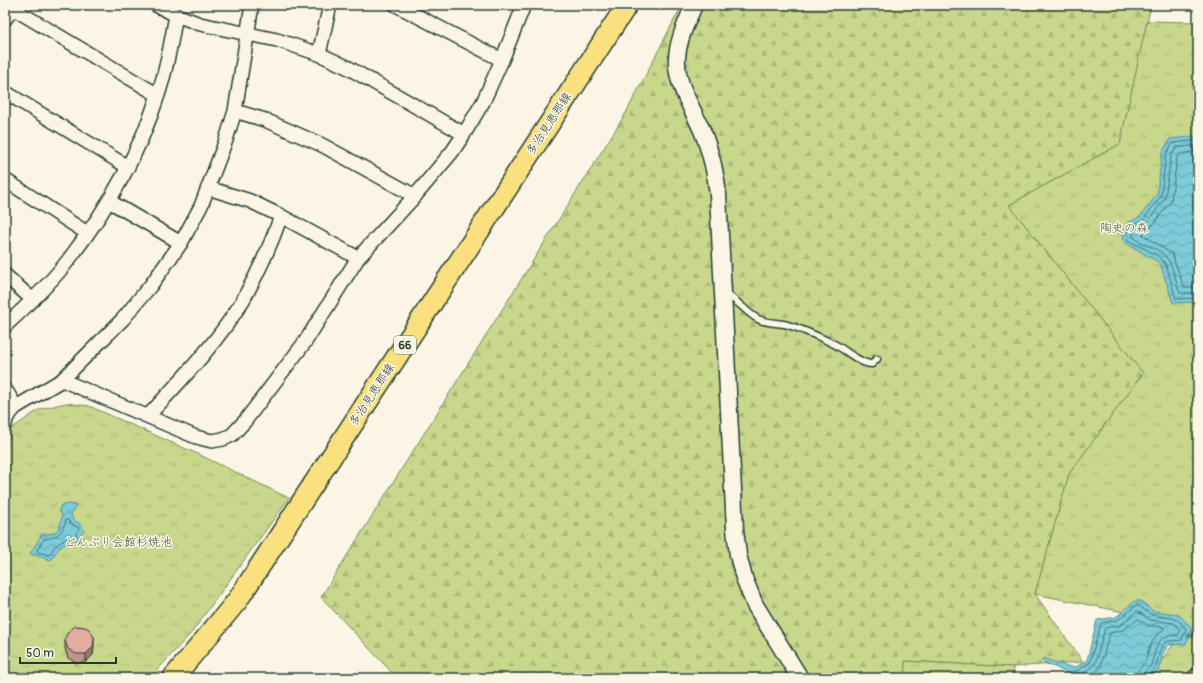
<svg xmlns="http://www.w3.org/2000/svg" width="1203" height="683" font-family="Pangolin,'Klee One',sans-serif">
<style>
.forest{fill:url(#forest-firs);stroke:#748a60}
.park{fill:url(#park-tufts);stroke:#748a60}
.water{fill:url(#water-waves);stroke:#579297}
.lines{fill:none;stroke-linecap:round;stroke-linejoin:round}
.shore{stroke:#447676;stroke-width:1}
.stream{stroke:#579297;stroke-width:4}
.service-casing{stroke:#1f3d34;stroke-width:9}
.minor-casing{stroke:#1f3d34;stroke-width:16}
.tertiary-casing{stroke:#1f3d34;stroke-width:19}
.primary-casing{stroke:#1f3d34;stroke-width:23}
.service{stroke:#fcf5e5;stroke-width:6}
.minor{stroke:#fcf5e5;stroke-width:13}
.tertiary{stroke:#fcf5e5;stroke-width:16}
.primary{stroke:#fbe080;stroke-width:20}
.wall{fill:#c6948b;stroke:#1f3d34}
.shaded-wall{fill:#a17871;stroke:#1f3d34}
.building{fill:#e6aca2;stroke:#1f3d34}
.labels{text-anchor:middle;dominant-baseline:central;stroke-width:3;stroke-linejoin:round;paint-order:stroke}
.shield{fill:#fcf5e5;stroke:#617469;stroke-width:1}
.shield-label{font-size:11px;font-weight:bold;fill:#1f3d34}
.street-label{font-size:12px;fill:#1f3d34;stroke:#fcf5e5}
.park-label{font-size:12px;fill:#415c45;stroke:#fcf5e5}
</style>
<defs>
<pattern id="forest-firs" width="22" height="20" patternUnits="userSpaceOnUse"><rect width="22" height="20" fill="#c8d78b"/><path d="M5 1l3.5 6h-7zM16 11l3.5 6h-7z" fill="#abb979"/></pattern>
<pattern id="park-tufts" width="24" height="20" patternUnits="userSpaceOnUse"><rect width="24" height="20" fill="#c8d78b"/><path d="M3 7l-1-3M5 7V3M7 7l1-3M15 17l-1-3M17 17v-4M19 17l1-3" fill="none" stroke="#abb979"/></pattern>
<pattern id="water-waves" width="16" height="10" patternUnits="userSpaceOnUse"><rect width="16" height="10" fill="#7ccbd9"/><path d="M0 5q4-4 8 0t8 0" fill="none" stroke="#65a6b1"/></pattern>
</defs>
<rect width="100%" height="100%" fill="#fcf5e5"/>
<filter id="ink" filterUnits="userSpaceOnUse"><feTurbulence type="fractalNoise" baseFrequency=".025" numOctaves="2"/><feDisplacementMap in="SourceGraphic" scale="8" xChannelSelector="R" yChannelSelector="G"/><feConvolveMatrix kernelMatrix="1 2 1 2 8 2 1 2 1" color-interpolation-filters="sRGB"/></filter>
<g filter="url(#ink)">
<path class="forest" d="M682 5H1151L1120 144 1009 205 1143 373 1069 474 1035 594 1083 662 1013 667 906 661V678H397L321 597 626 113Z"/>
<path class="park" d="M1147 21 1198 22V678H1148L1188 625 1035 594 1069 474 1143 373 1009 205 1120 144Z
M66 403 89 406 200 455 289 498 192 632 150 678H5V451L11 429 40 409Z
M905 661 1013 667 1014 678H906Z"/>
<path class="water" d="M1198 136V302L1173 303 1160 263 1124 242 1123 231 1127 223 1140 217 1157 194 1162 153 1170 139Z
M71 504 76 505 75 509 71 514 73 520C79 522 82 525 84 531L80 535 84 537C67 542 60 544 51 560L30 554 42 534C58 535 60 529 62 515L59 511 61 505Z
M1135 601H1141L1153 611 1178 614 1192 628 1186 644 1168 645 1163 654 1158 671 1150 678H1070L1065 672 1042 661 1043 658C1049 660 1069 668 1075 667 1079 666 1083 662 1087 660L1097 620 1116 617Z"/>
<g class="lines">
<path class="shore" d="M1198 140 1173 143 1166 154 1161 196 1143 220 1130 226 1127 232 1128 240C1137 246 1159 254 1164 262 1169 270 1172 288 1176 299L1198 298
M1198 145 1176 148 1171 156 1165 198 1147 223 1133 230V237C1142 245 1159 247 1167 258 1173 265 1176 284 1180 293H1198
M1198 151 1179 154 1177 158 1171 201 1152 226 1142 234 1172 254 1184 287H1198
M66 520H68L71 523 79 528 76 535 67 538 55 546 49 555 38 552 37 550 44 539C58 537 62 534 66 520Z
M1073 678 1072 671H1077L1090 662 1101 623 1118 620 1137 605C1143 607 1146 613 1153 615 1169 620 1174 613 1186 629L1182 640C1178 641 1170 640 1166 642 1158 647 1159 661 1155 668 1153 672 1149 673 1148 678
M1078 678 1079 676 1091 668 1095 664 1105 628 1121 625 1137 611 1150 620 1174 623 1180 630 1178 635C1174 636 1169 635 1165 637 1155 641 1155 656 1151 665 1148 670 1143 671 1143 678
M1086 678 1096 672 1100 667 1110 633 1123 630 1138 619 1147 625 1163 627 1164 629 1156 636 1150 646 1145 662 1138 671 1137 678"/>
<path class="stream" d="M1188 636 1198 635"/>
<g class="service-casing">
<path id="service" d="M724 293C737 299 745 312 758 319 768 324 778 322 788 325 804 330 820 337 834 344 846 350 860 364 872 364L877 359
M1188 678 1198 670"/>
</g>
<g class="minor-casing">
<path id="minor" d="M156 5 176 15 200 24 277 40 319 54 347 67 464 134
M396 5 502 60
M14 9 158 95
M5 19 16 5
M319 54 330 5
M5 92 128 167
M235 111 265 120 322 145 415 196
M5 180 87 233
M208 188 250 201 281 216 358 258
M109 201 181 243
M5 275 33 300
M5 326C28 305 51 283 70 258 107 209 139 154 158 95 167 69 171 42 176 15
M62 380 196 437 212 441 223 439 232 435 245 421 305 342 358 258 415 196 452 152 464 134 483 102 502 60 524 5
M5 389 16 407
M148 416C181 380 218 342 243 300 258 273 271 245 281 216
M5 424 7 417 16 407 62 380 123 319 151 285 181 243 201 206 226 140 235 111 252 5"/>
</g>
<g class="tertiary-casing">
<path id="tertiary" d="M694 5C687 21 678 40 677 58 675 86 696 112 705 138 712 157 716 175 718 195L735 529 738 555 744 578 755 605 800 678"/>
</g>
<g class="primary-casing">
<path id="primary" d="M173 678 237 601 627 5"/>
</g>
<use href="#service" class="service"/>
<use href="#minor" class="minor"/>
<use href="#tertiary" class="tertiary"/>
<use href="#primary" class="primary"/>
</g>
<path class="wall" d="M65 641 94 646 93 655 86 662 76 663 68 658 65 649Z"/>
<path class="shaded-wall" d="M94 637V646L93 655 86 662V654Z"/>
<path class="building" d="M75 626 85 627 89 629 94 637 93 647 86 654H76L68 649 65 641 66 636 68 632Z"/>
</g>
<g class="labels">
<rect class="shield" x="394" y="336" width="22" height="18" rx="3"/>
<g class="shield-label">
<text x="405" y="345">66</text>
</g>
<g class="street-label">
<text transform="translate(549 124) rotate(-57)">多治見恵那線</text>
<text transform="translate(372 395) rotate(-57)">多治見恵那線</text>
</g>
<g class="park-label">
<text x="1124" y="228">陶史の森</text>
<text x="118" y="542">どんぶり会館杉焼池</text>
</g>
</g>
<rect width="1203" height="683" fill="none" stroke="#fcf5e5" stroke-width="20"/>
<rect x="10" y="10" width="1183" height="663" fill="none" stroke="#1f3d34" stroke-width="1.5" filter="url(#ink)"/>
<path d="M20 657v6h96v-6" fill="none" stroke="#1f3d34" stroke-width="2"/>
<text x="26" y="657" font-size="12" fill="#1f3d34" stroke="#fcf5e5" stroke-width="3" paint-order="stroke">50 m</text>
</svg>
